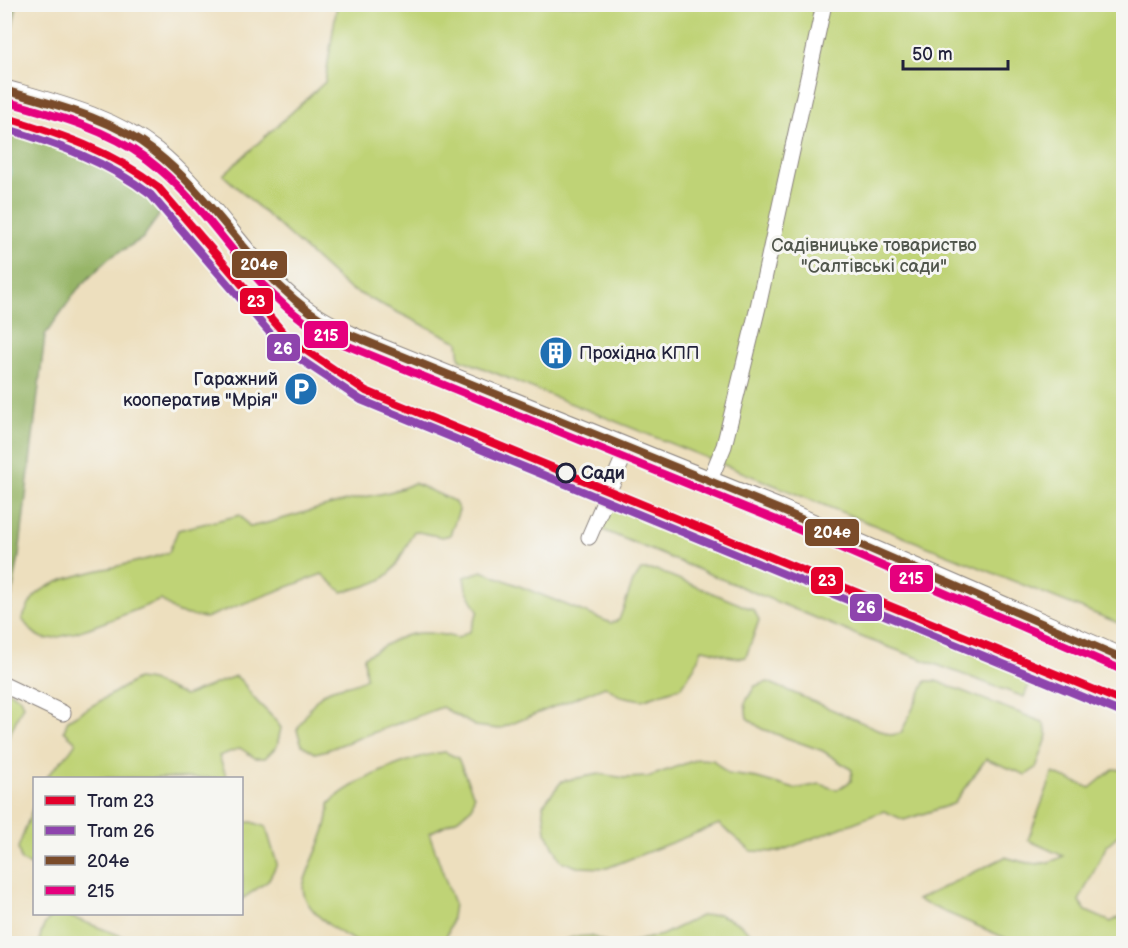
<svg xmlns="http://www.w3.org/2000/svg" width="1128" height="948" font-family="'Balsamiq Sans',sans-serif">
<style>
.green{fill:#bfd376;stroke:#707a58;stroke-width:1.5}
.forest{fill:#97b567;stroke:#5c6c51;stroke-width:1.5}
.lines{fill:none;stroke-linecap:round;stroke-linejoin:round}
.stream{stroke:#56bbd5;stroke-width:4.5}
.minor-casing{stroke:#88807c;stroke-width:17}
.major-casing{stroke:#88807c;stroke-width:22}
.minor{stroke:#fff;stroke-width:15}
.major{stroke:#fff;stroke-width:20}
.bus-1-casing{stroke:#f6f6f2;stroke-width:12}
.bus-2-casing{stroke:#f6f6f2;stroke-width:12}
.bus-1{stroke:#7a4b2a;stroke-width:8}
.bus-2{stroke:#e5007d;stroke-width:8}
.tram-1-casing{stroke:#f6f6f2;stroke-width:12}
.tram-2-casing{stroke:#f6f6f2;stroke-width:12}
.tram-1{stroke:#e4002b;stroke-width:8}
.tram-2{stroke:#8e44ad;stroke-width:8}
.stop-dot{fill:#f6f6f2;stroke:#22223b;stroke-width:3}
.labels{text-anchor:middle;dominant-baseline:central;stroke-width:6;stroke-linejoin:round;paint-order:stroke}
.park-label{font-size:18px;fill:#51574d;stroke:#f6f6f2}
.poi-label{font-size:18px;fill:#22223b;stroke:#f6f6f2;text-anchor:start}
.stop-label{font-size:18px;font-weight:bold;fill:#22223b;stroke:#f6f6f2;text-anchor:start}
.line-badge{stroke:#f6f6f2;stroke-width:2}
.badge-label{font-size:16px;text-anchor:middle;font-weight:bold;fill:#fff}
</style>
<rect width="100%" height="100%" fill="#f6f6f2"/>
<filter id="ink" filterUnits="userSpaceOnUse"><feTurbulence type="fractalNoise" baseFrequency=".0167" numOctaves="2"/><feDisplacementMap in="SourceGraphic" scale="12" xChannelSelector="R" yChannelSelector="G"/><feConvolveMatrix kernelMatrix="1 2 1 2 8 2 1 2 1" color-interpolation-filters="sRGB"/></filter>
<filter id="wash" filterUnits="userSpaceOnUse"><feTurbulence type="fractalNoise" baseFrequency=".008" numOctaves="4" result="noise"/><feDisplacementMap in="SourceGraphic" scale="24" xChannelSelector="R" yChannelSelector="G"/><feGaussianBlur stdDeviation="1.35" result="paint"/><feColorMatrix in="noise" values="0 0 0 0 0 0 0 0 0 0 0 0 0 0 0 0 0 1.4 0 .05"/><feComposite in="paint" operator="in"/></filter>
<g filter="url(#wash)">
<rect width="100%" height="100%" fill="#eddfbe"/>
<path class="green" d="M337 5H1123V625L460 359 458 342 348 288 223 175 325 82Z
M414 483 454 501 459 510 450 535 442 537 414 531C391 576 394 580 342 592L322 574 205 618 178 613 161 600C141 607 58 644 42 638 33 634 28 627 22 619 26 612 30 600 36 595 61 571 135 567 169 552L178 530 240 515 250 527C283 520 314 509 346 501 368 495 393 494 414 483Z
M612 495 1035 670 1024 697 864 638 598 528Z
M641 570H656L754 610 759 620 746 657C732 661 717 650 702 649L695 666 681 687 642 700 620 696 605 686 499 729 475 726 442 707 327 750 315 753 302 745 297 730C306 716 314 696 330 690 343 685 354 686 366 678L364 657C405 634 412 627 458 638L470 631 478 611 466 589 464 577 482 571 611 623 619 620 633 582Z
M235 676C246 682 246 690 254 698 263 709 273 715 281 728L277 746 265 758H255L240 748 219 756 227 778H46C56 764 68 757 76 742L64 731 68 720 137 679 151 681 185 696Z
M926 681H936L1043 722 1048 735 1036 768 1026 775 986 759 953 804 904 820 884 811 778 852 751 851 719 824 607 868 577 867 561 861 546 832 543 805 562 781 599 774 625 778 648 777 698 759 713 760 728 774 757 778 795 789 820 784 837 790 851 781 852 770 823 751 762 729 747 718 745 703 755 686 768 682 891 735 901 733Z
M5 689 19 697 23 705 5 745Z
M445 752 458 758 474 796 472 807 458 819 429 833 454 904 451 924 444 943C423 944 384 948 365 944 344 939 297 908 304 883 312 856 329 833 329 804 351 780 413 756 445 752Z
M1113 769 1123 770V831L1107 845 1079 901 1086 911 1111 922 1123 915V943H1017L917 900 1005 857C1028 864 1042 868 1063 856L1028 840 1053 773 1090 788Z
M34 805V866L21 861 18 848Z
M252 822 266 827 277 864 268 881 242 899V823Z
M63 914 140 943H39C41 929 46 914 63 914Z
M718 914 740 924 750 933V943H628L662 935 701 916Z
M591 936 607 943H555L574 937Z"/>
<path class="forest" d="M4 5H17L12 28 5 32Z
M5 120C65 137 116 152 162 197L158 217 142 239 109 258 77 290 45 335 19 556 5 633Z"/>
<g class="lines">
<path class="stream" d="M4 23 5 4
M4 199 8 177V136"/>
</g>
</g>
<g filter="url(#ink)">
<g class="lines">
<g class="minor-casing">
<path id="minor" d="M709 482 724 446 758 307 824 4
M589 537 627 449
M4 685 63 713"/>
</g>
<g class="major-casing">
<path id="major" d="M4 90C56 105 111 118 155 152 210 196 243 261 298 305 315 319 336 329 356 339L778 509 1124 659"/>
</g>
<use href="#minor" class="minor"/>
<use href="#major" class="major"/>
<g class="bus-1-casing">
<path id="bus-1" d="M4 90C56 105 112 118 155 152 225 207 259 289 341 331L778 509 1124 659"/>
</g>
<g class="bus-2-casing">
<path id="bus-2" d="M4 101C54 115 105 128 147 159 220 214 247 295 336 341L774 519 1120 669"/>
</g>
<use href="#bus-1" class="bus-1"/>
<use href="#bus-2" class="bus-2"/>
<g class="tram-1-casing">
<path id="tram-1" d="M4 117C60 134 112 151 158 187L289 339 366 391 1124 702"/>
</g>
<g class="tram-2-casing">
<path id="tram-2" d="M4 128C57 144 107 161 151 195L282 347 361 400 1120 712"/>
</g>
<use href="#tram-1" class="tram-1"/>
<use href="#tram-2" class="tram-2"/>
</g>
</g>
<defs>
<g id="building-disc" transform="scale(1.725)"><circle r="9.5" fill="#1f6fb2" stroke="#f6f6f2"/><path d="M-4-6H4V6H1V3H-1V6H-4ZM-2.5-4.3h1.7v1.8h-1.7ZM.8-4.3h1.7v1.8H.8ZM-2.5-1h1.7V.8h-1.7ZM.8-1h1.7V.8H.8Z" fill="#fff"/></g>
<g id="parking-disc" transform="scale(1.725)"><circle r="9.5" fill="#1f6fb2" stroke="#f6f6f2"/><path d="M-3.5-5.5H1a3.5 3.5 0 0 1 0 7H-1V5.5H-3.5ZM-1-3.4V-.6H.8a1.4 1.4 0 0 0 0-2.8Z" fill="#fff"/></g>
</defs>
<g fill-rule="evenodd">
<use href="#building-disc" x="556" y="353"/>
<use href="#parking-disc" x="301" y="389"/>
</g>
<circle class="stop-dot" cx="566" cy="473" r="9"/>
<g class="labels">
<g class="park-label">
<text x="874" y="245">Садівницьке товариство<tspan x="874" dy="21">"Салтівські сади"</tspan></text>
</g>
<g class="poi-label">
<text x="579" y="353">Прохідна КПП</text>
<text x="278" y="379" text-anchor="end">Гаражний<tspan x="278" dy="21">кооператив "Мрія"</tspan></text>
</g>
<g class="stop-label">
<text x="581" y="473">Сади</text>
</g>
</g>
<g class="line-badge">
<rect x="231" y="250" width="57" height="29" rx="6" fill="#7a4b2a"/>
<rect x="239" y="287" width="35" height="28" rx="6" fill="#e4002b"/>
<rect x="303" y="320" width="46" height="29" rx="6" fill="#e5007d"/>
<rect x="266" y="333" width="35" height="29" rx="6" fill="#8e44ad"/>
<rect x="804" y="518" width="56" height="29" rx="6" fill="#7a4b2a"/>
<rect x="889" y="564" width="45" height="29" rx="6" fill="#e5007d"/>
<rect x="810" y="566" width="34" height="29" rx="6" fill="#e4002b"/>
<rect x="849" y="593" width="34" height="29" rx="6" fill="#8e44ad"/>
</g>
<g class="badge-label">
<text x="259" y="270">204е</text>
<text x="256" y="307">23</text>
<text x="326" y="341">215</text>
<text x="283" y="354">26</text>
<text x="832" y="538">204е</text>
<text x="911" y="584">215</text>
<text x="827" y="586">23</text>
<text x="866" y="613">26</text>
</g>
<rect width="1128" height="948" fill="none" stroke="#f6f6f2" stroke-width="24"/>
<rect x="33" y="777" width="210" height="138" fill="#f6f6f2" stroke="#a1a1a9" stroke-width="1.5"/>
<rect x="45" y="796" width="30" height="9" fill="#e4002b" stroke="#a1a1a9" stroke-width="1.5"/>
<text x="87" y="807" font-size="18" fill="#22223b">Tram 23</text>
<rect x="45" y="826" width="30" height="9" fill="#8e44ad" stroke="#a1a1a9" stroke-width="1.5"/>
<text x="87" y="837" font-size="18" fill="#22223b">Tram 26</text>
<rect x="45" y="856" width="30" height="9" fill="#7a4b2a" stroke="#a1a1a9" stroke-width="1.5"/>
<text x="87" y="867" font-size="18" fill="#22223b">204е</text>
<rect x="45" y="886" width="30" height="9" fill="#e5007d" stroke="#a1a1a9" stroke-width="1.5"/>
<text x="87" y="897" font-size="18" fill="#22223b">215</text>
<path d="M903 60v9h105v-9" fill="none" stroke="#22223b" stroke-width="3"/>
<text x="912" y="60" font-size="18" fill="#22223b" stroke="#f6f6f2" stroke-width="4.5" paint-order="stroke">50 m</text>
</svg>
